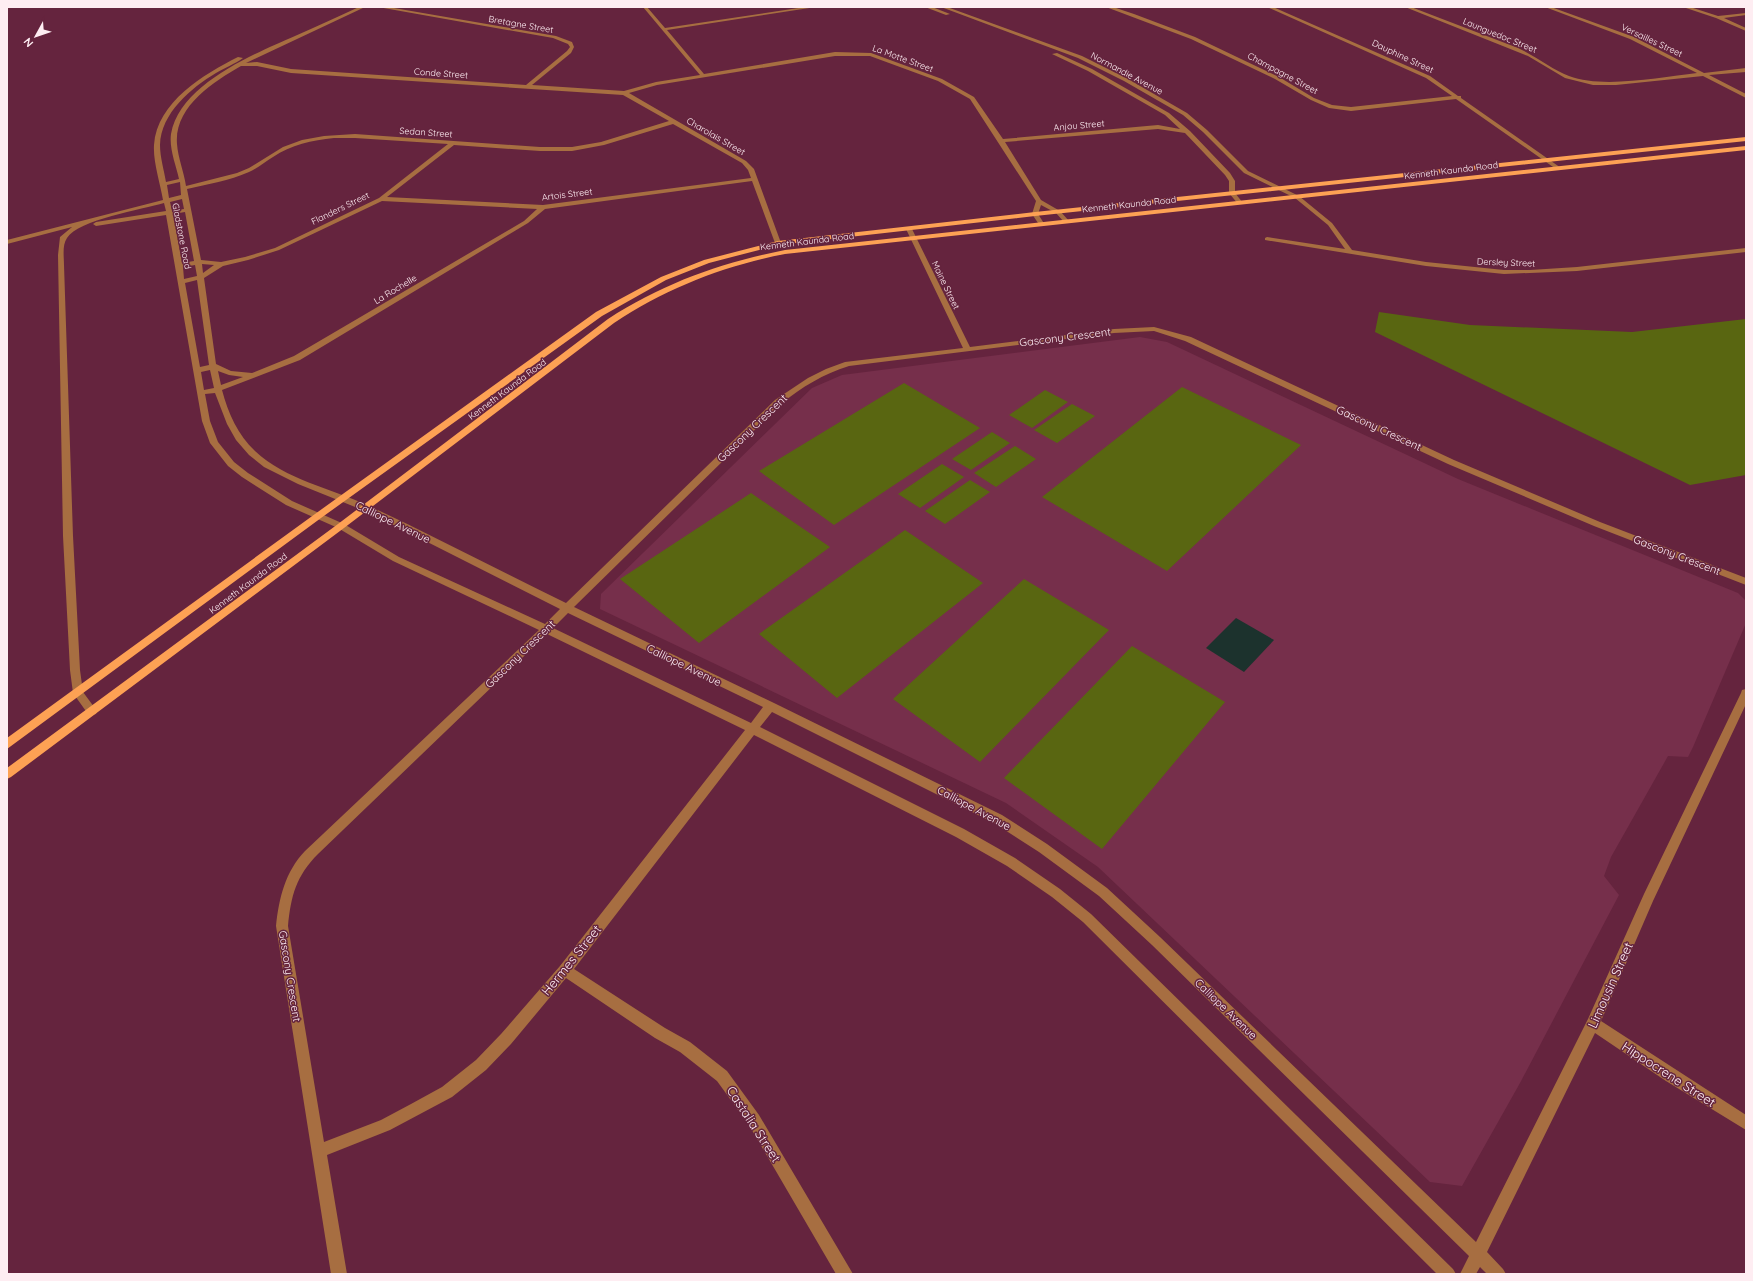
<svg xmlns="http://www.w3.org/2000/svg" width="1753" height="1281" font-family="Quicksand,sans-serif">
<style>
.built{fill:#762f4b}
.green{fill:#596611}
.water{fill:#1c322d}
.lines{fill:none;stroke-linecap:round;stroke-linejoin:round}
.minor{fill:#a76e41;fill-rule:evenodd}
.major{fill:#fda154;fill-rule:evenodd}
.labels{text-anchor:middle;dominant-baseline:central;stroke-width:3;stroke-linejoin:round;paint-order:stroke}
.far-street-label{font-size:9px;fill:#feedf2;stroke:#65243e}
.street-label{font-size:11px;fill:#feedf2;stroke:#65243e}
.near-street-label{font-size:13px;fill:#feedf2;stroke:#65243e}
</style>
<rect width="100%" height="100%" fill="#65243e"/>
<path class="built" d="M1140 337 1167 342 1458 479 1738 593 1746 601V623L1693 747 1688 757 1668 756 1611 857 1604 876 1619 895 1520 1083 1462 1186 1430 1182 1098 867 1006 803 600 609 601 594 812 388 842 375Z"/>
<path class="green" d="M1379 312 1470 325 1632 332 1746 319V475L1690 485 1375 332Z
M904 383 980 428 834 525 759 471Z
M1182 387 1301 445 1167 571 1042 497Z
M1045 390 1068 402 1032 428 1009 415Z
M1072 404 1095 416 1057 443 1034 430Z
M992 432 1010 443 971 470 952 459Z
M1015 446 1036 459 996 487 974 473Z
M942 464 964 477 920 508 898 494Z
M970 480 990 492 945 524 925 511Z
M751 493 830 547 699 643 620 579Z
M905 530 983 583 837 698 759 634Z
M1024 579 1109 630 980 762 893 699Z
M1132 646 1225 702 1102 849 1004 778Z"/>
<path class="water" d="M1236 618 1274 640 1244 672 1206 648Z"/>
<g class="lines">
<path class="minor" d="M7 7H10L7 9Z
M359 7H365L246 63 257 62 291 69 526 85 567 51 570 47 568 44 553 38 378 7H388L556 36 572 42 574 47 571 53 532 85 624 91 656 82 700 75 643 7H647L665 28 805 7H816L667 30 704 74 835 52 871 53 942 79 974 97 1003 139 1158 125 1180 129 1165 115 1088 71 1052 54 1057 53 1092 69 1169 113 1190 131 1230 173 1235 181V193L1243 203 1238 204 1229 193V181L1225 175 1185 133 1158 129 1005 142 1041 200 1060 211 1069 221 1064 222 1056 213 1041 205 1038 214 1045 225 1040 226 1032 214 1036 201 970 99 938 81 870 56H835L657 85 629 93 746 161 754 169 781 243 780 244 775 243 752 181 545 209 528 223 300 360 222 390C228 413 238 435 255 451 286 480 330 488 367 505 434 536 500 571 566 603L775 400 808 378 826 369 845 362 963 348 906 229 909 227 912 229 970 347 1114 329 1154 327 1191 337 1454 460 1600 522 1746 578V585L1594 526 1448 464 1185 341 1154 331 1114 333 849 366C823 374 802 387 781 404L574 607 774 703 1002 815 1047 844 1107 888 1160 937 1476 1242 1588 1019 1644 894 1741 693 1742 690 1746 689V704L1653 901 1601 1021 1746 1115V1130L1666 1081 1595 1033 1487 1252 1503 1269 1506 1274H1487L1480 1267 1476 1274H1460L1469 1256 1152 945 1099 896 1039 852 994 823 772 712 760 727 964 829 1015 858 1060 889 1091 914 1453 1269 1456 1274H1437L1083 922 1052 897 1007 866 956 837 754 735 574 969 665 1028 690 1042 727 1071 759 1115 853 1274H836L749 1125 717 1081 680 1052 655 1038 566 978 511 1044 486 1070 452 1097 390 1130 327 1155 347 1274H331L276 926C279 898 285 872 305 851L539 630 393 561 338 528 286 505 242 477 228 466 210 443 202 421 166 215 96 226 93 224 96 222 166 211 164 203C143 209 78 220 67 238 62 245 64 257 64 265L73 536 80 670 83 692 97 711 96 714 92 715 88 714 73 693 70 670 63 536 58 255 60 237 72 227 7 244V240L163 200C160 182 153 162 154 145 157 102 204 74 238 57L243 58C235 64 224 68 216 73 191 88 161 113 160 145 160 157 164 170 166 182L179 179C176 165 169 149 171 134 180 84 254 54 295 36 317 26 338 17 359 7ZM241 66H257L291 73 623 95 669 121 601 142 572 147H540L355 134 324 136 302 140 283 147 249 168 237 173 186 186C184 172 178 158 177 144 174 107 213 82 241 66ZM673 124 742 163 748 170 751 178 543 205 387 197 454 145 540 151H572L604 145ZM334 138H355L448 144 379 198 275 248 245 257 221 262 201 260 187 189C208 184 229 181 249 172 258 168 265 162 273 157 291 145 312 140 334 138ZM180 182 181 195 169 198 167 185ZM182 199 184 209 172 211 170 202ZM382 201 537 209 524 221 294 356 252 373 231 371 216 364 204 278 223 266 248 260 279 250ZM185 212 194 261 182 263 173 214ZM202 264 214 265 203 273ZM195 265 197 276 184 279 183 267ZM197 280 209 365 200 367 185 283ZM210 370 214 388 204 390 201 372ZM218 371 229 375 243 377 221 385ZM215 393 227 424 236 440 249 455 264 467 298 484 370 513 560 609 545 624 399 557 344 524 292 501 248 473 234 462 218 442 210 421 205 394ZM568 613 763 707 751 723 553 628ZM547 634 745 730 560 966 501 1034 476 1060 442 1087 411 1104 381 1120 324 1142 288 926C291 896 296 876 318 854Z
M925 7H932L950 14 946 15Z
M941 7H947L1082 56 1128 79 1187 113 1207 130 1248 171 1299 196 1332 223 1352 250 1426 262 1504 270H1530L1577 267 1746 248V252L1577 271 1504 274 1426 266 1265 240V238L1267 237 1345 249 1328 225 1295 198 1244 173 1203 132 1183 115 1124 81 1078 58Z
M1106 7H1113L1134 14 1195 37 1279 77 1314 98 1332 105 1351 107 1452 96 1426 78 1267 7H1273L1430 76 1458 96H1461V98L1561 168 1556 169 1456 99 1351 111 1329 108 1311 100 1275 79 1191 39Z
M1405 7H1411L1518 48C1535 56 1553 70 1569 76 1603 89 1661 77 1697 73L1630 39 1545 7H1551L1634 37 1704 73 1746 68V72L1709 75 1746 94V98L1703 76 1616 85H1593L1565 78 1528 56Z
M1683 7H1690L1718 16 1746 13V15L1724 18 1746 28V31L1716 18Z"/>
<path class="major" d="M1746 137V141L1035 216 778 245 709 263 666 280 602 316 321 518 7 749V738L315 514 596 312 661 277 704 260 778 241 1035 212Z
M1746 146V150L785 254C723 266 667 288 614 323L344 528 11 777 7 779V768L338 524 608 319C664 283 720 263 785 250Z"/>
</g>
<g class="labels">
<g class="far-street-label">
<text transform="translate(521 24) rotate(10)">Bretagne Street</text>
<text transform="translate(1500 35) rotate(22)">Launguedoc Street</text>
<text transform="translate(1652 40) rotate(25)">Versailles Street</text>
<text transform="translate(1403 56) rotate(25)">Dauphine Street</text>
<text transform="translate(903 58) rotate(20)">La Motte Street</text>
<text transform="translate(441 73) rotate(4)">Conde Street</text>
<text transform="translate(1127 73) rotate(28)">Normandie Avenue</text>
<text transform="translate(1283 73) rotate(28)">Champagne Street</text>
<text transform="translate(1079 125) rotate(-5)">Anjou Street</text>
<text transform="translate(426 132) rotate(4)">Sedan Street</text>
<text transform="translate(716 136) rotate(30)">Charolais Street</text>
<text transform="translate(1451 170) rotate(-7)">Kenneth Kaunda Road</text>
<text transform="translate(567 194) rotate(-7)">Artois Street</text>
<text transform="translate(1129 204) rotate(-6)">Kenneth Kaunda Road</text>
<text transform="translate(340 208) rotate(-26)">Flanders Street</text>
<text transform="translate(182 236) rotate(79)">Gladstone Road</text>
<text transform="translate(807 241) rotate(-7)">Kenneth Kaunda Road</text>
<text transform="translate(1506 262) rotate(2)">Dersley Street</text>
<text transform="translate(946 285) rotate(64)">Maine Street</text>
<text transform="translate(395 289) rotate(-31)">La Rochelle</text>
<text transform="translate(507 389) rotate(-37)">Kenneth Kaunda Road</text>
<text transform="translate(248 583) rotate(-37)">Kenneth Kaunda Road</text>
</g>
<g class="street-label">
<text transform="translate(1065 337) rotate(-7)">Gascony Crescent</text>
<text transform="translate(752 428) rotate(-44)">Gascony Crescent</text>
<text transform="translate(1379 428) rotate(25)">Gascony Crescent</text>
<text transform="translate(393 522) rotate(26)">Calliope Avenue</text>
<text transform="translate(1677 555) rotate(21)">Gascony Crescent</text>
<text transform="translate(520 654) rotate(-44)">Gascony Crescent</text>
<text transform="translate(684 665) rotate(26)">Calliope Avenue</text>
<text transform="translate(974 808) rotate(28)">Calliope Avenue</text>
<text transform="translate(290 976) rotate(81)">Gascony Crescent</text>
<text transform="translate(1226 1009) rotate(44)">Calliope Avenue</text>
</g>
<g class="near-street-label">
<text transform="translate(571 960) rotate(-51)">Hermes Street</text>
<text transform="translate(1610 985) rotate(-66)">Limousin Street</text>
<text transform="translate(1669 1074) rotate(33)">Hippocrene Street</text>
<text transform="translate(754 1124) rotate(57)">Castalia Street</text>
</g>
</g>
<rect width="1753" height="1281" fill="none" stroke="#feedf2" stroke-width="16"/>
<g transform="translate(36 36) rotate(230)" stroke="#65243e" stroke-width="3" paint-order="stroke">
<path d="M0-3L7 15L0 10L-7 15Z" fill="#feedf2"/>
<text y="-6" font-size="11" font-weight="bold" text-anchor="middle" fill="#feedf2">N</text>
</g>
</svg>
